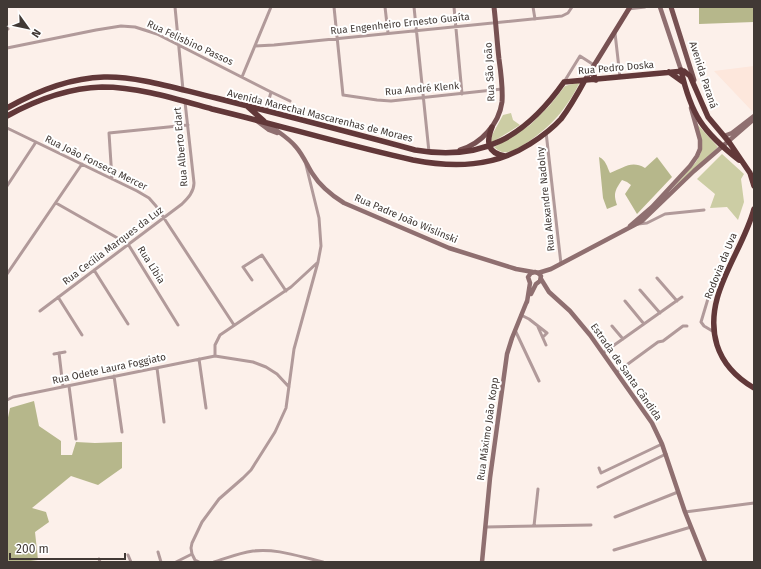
<svg xmlns="http://www.w3.org/2000/svg" width="761" height="569" font-family="'Fira Sans',sans-serif">
<style>
.built{fill:#fde7dc}
.green{fill:#cccda4}
.forest{fill:#b6b78b}
.lines{fill:none;stroke-linecap:round;stroke-linejoin:round}
.street{stroke:#b19a9a;stroke-width:3}
.secondary{stroke:#8f6f70;stroke-width:4.5}
.primary{stroke:#775152;stroke-width:5}
.highway{stroke:#623839;stroke-width:5.5}
.labels{text-anchor:middle;dominant-baseline:central;stroke-width:4;stroke-linejoin:round;paint-order:stroke}
.street-label{font-size:10px;fill:#413935;stroke:#fff}
</style>
<rect width="100%" height="100%" fill="#fcf0ea"/>
<path class="built" d="M754 66V109L752 111 714 71Z"/>
<path class="green" d="M580 82C575 92 569 102 562 111 553 124 523 149 508 152 502 153 498 151 494 147L510 138 530 125 550 105 565 86Z
M511 113 513 120 520 125 491 143 492 135 503 115Z
M697 124 718 147 667 195 696 162 701 153Z
M722 154 744 174 741 179 744 202 738 220 727 207 710 208 715 194 697 179Z"/>
<path class="forest" d="M699 7H754V24V22L699 24Z
M599 157C606 160 607 167 610 173 624 168 631 160 645 168L657 157 672 177 637 214 625 194 631 185 627 182 622 180C615 190 613 194 617 205L607 209 603 198Z
M34 401 39 426 61 441V455H72L76 442 95 443 122 442V468L98 485 71 476 32 508 46 512 49 522 35 532 38 560 23 562H7V422L10 408Z"/>
<g class="lines">
<path class="street" d="M175 7 183 90
M334 7 343 95 377 100 391 101 502 89
M385 7 388 33
M414 7 429 152
M454 7 462 94
M533 7 535 19
M628 9 645 7
M7 28 8 29
M615 33 620 77
M255 46 274 45 562 16 568 13 572 7
M7 48 96 30 121 26 135 27 157 34 271 92 266 111
M242 77 271 7
M564 82 580 56 594 65
M271 92 290 101
M7 128 137 191 149 198 156 206 234 325
M546 132 561 264
M112 179 109 133 188 125
M7 186 36 142
M56 203 128 244 178 325
M638 224 647 223 665 214 704 210
M94 270 128 324
M7 274 82 164
M657 278 677 301
M252 280 243 267 262 255 286 291
M640 290 660 313
M710 292 701 322 704 326 714 332
M58 297 82 335
M625 301 644 324
M40 311 182 204C188 198 194 192 194 183L185 102
M521 315 529 319 547 333 543 337
M612 326 623 339
M538 327 546 345
M515 330 539 381
M59 353 63 387
M603 353 682 297
M54 354 65 352
M215 356V345L220 335 291 287 317 263
M199 359 206 408
M157 368 164 422
M617 372 658 342 663 341 683 326H687
M114 376 122 432
M69 386 76 439
M7 400 13 397 215 356 253 362 266 367 277 374 289 387
M599 468 601 473 662 444
M598 487 666 454
M685 512 754 503
M615 517 678 492
M534 526 538 489
M486 527 591 525
M614 550 691 527
M158 552 161 562
M128 555 131 562
M99 559 100 562
M176 562 192 554
M199 562 195 560 192 554 191 548 192 543 202 522 219 499 243 478 251 470 275 432 286 408 294 349 318 262 321 246 319 218 306 165
M214 562C227 558 239 553 253 551 277 548 300 557 323 562"/>
<path class="secondary" d="M660 7 681 70
M257 121 269 130 277 133
M267 123C276 131 288 137 296 147 303 155 307 165 312 173 320 186 331 195 344 203L449 248 516 269 533 272
M724 136 732 133 754 116
M630 226 652 207 690 166 697 156 700 149V140L691 108
M541 279 549 292 570 311 590 335 652 423 662 444 685 512 705 562
M531 294 536 284 540 281 541 276 538 273
M527 302 530 283 528 277 531 273 535 272 538 273 551 269 642 221 694 171 754 119
M482 562 490 478 507 354 512 338 527 301"/>
<path class="primary" d="M671 7 694 80
M585 80 630 7
M460 150C481 144 499 124 502 102 503 88 501 73 499 59 497 42 496 24 494 7"/>
<path class="highway" d="M592 69 593 74 596 80
M681 70C691 115 703 132 739 160
M669 72 683 82
M248 107 264 121
M7 108C37 91 69 78 104 77 139 76 181 90 216 98 283 115 349 132 415 150 483 162 526 136 564 82L684 71 690 76 708 117 729 142 750 173 754 186
M7 116C36 100 68 88 102 87 139 87 176 99 212 109 279 125 345 145 413 160 454 168 494 167 530 144 541 137 552 129 561 119 570 107 578 93 585 80
M492 127C486 142 487 153 505 156
M754 209C742 254 702 296 717 345 723 364 737 378 754 388"/>
</g>
<g class="labels">
<g class="street-label">
<text transform="translate(400 24) rotate(-6)">Rua Engenheiro Ernesto Guaíta</text>
<text transform="translate(190 43) rotate(25)">Rua Felisbino Passos</text>
<text transform="translate(616 68) rotate(-5)">Rua Pedro Doska</text>
<text transform="translate(490 72) rotate(-93)">Rua São João</text>
<text transform="translate(703 75) rotate(72)">Avenida Paraná</text>
<text transform="translate(422 89) rotate(-5)">Rua André Klenk</text>
<text transform="translate(320 116) rotate(14)">Avenida Marechal Mascarenhas de Moraes</text>
<text transform="translate(181 147) rotate(-95)">Rua Alberto Edart</text>
<text transform="translate(96 163) rotate(26)">Rua João Fonseca Mercer</text>
<text transform="translate(546 199) rotate(-96)">Rua Alexandre Nadolny</text>
<text transform="translate(406 219) rotate(23)">Rua Padre João Wislinski</text>
<text transform="translate(113 246) rotate(-37)">Rua Cecília Marques da Luz</text>
<text transform="translate(151 265) rotate(58)">Rua Líbia</text>
<text transform="translate(721 266) rotate(-68)">Rodovia da Uva</text>
<text transform="translate(109 369) rotate(-12)">Rua Odete Laura Foggiato</text>
<text transform="translate(626 372) rotate(55)">Estrada de Santa Cândida</text>
<text transform="translate(488 429) rotate(-82)">Rua Máximo João Kopp</text>
</g>
</g>
<rect width="761" height="569" fill="none" stroke="#413935" stroke-width="16"/>
<g transform="translate(28 28) rotate(123)" stroke="#ffffff" stroke-width="3" paint-order="stroke">
<path d="M0-3L7 15L0 10L-7 15Z" fill="#413935"/>
<text y="-6" font-size="11" font-weight="bold" text-anchor="middle" fill="#413935">N</text>
</g>
<path d="M10 553v6h115v-6" fill="none" stroke="#413935" stroke-width="2"/>
<text x="16" y="553" font-size="12" fill="#413935" stroke="#ffffff" stroke-width="3" paint-order="stroke">200 m</text>
</svg>
